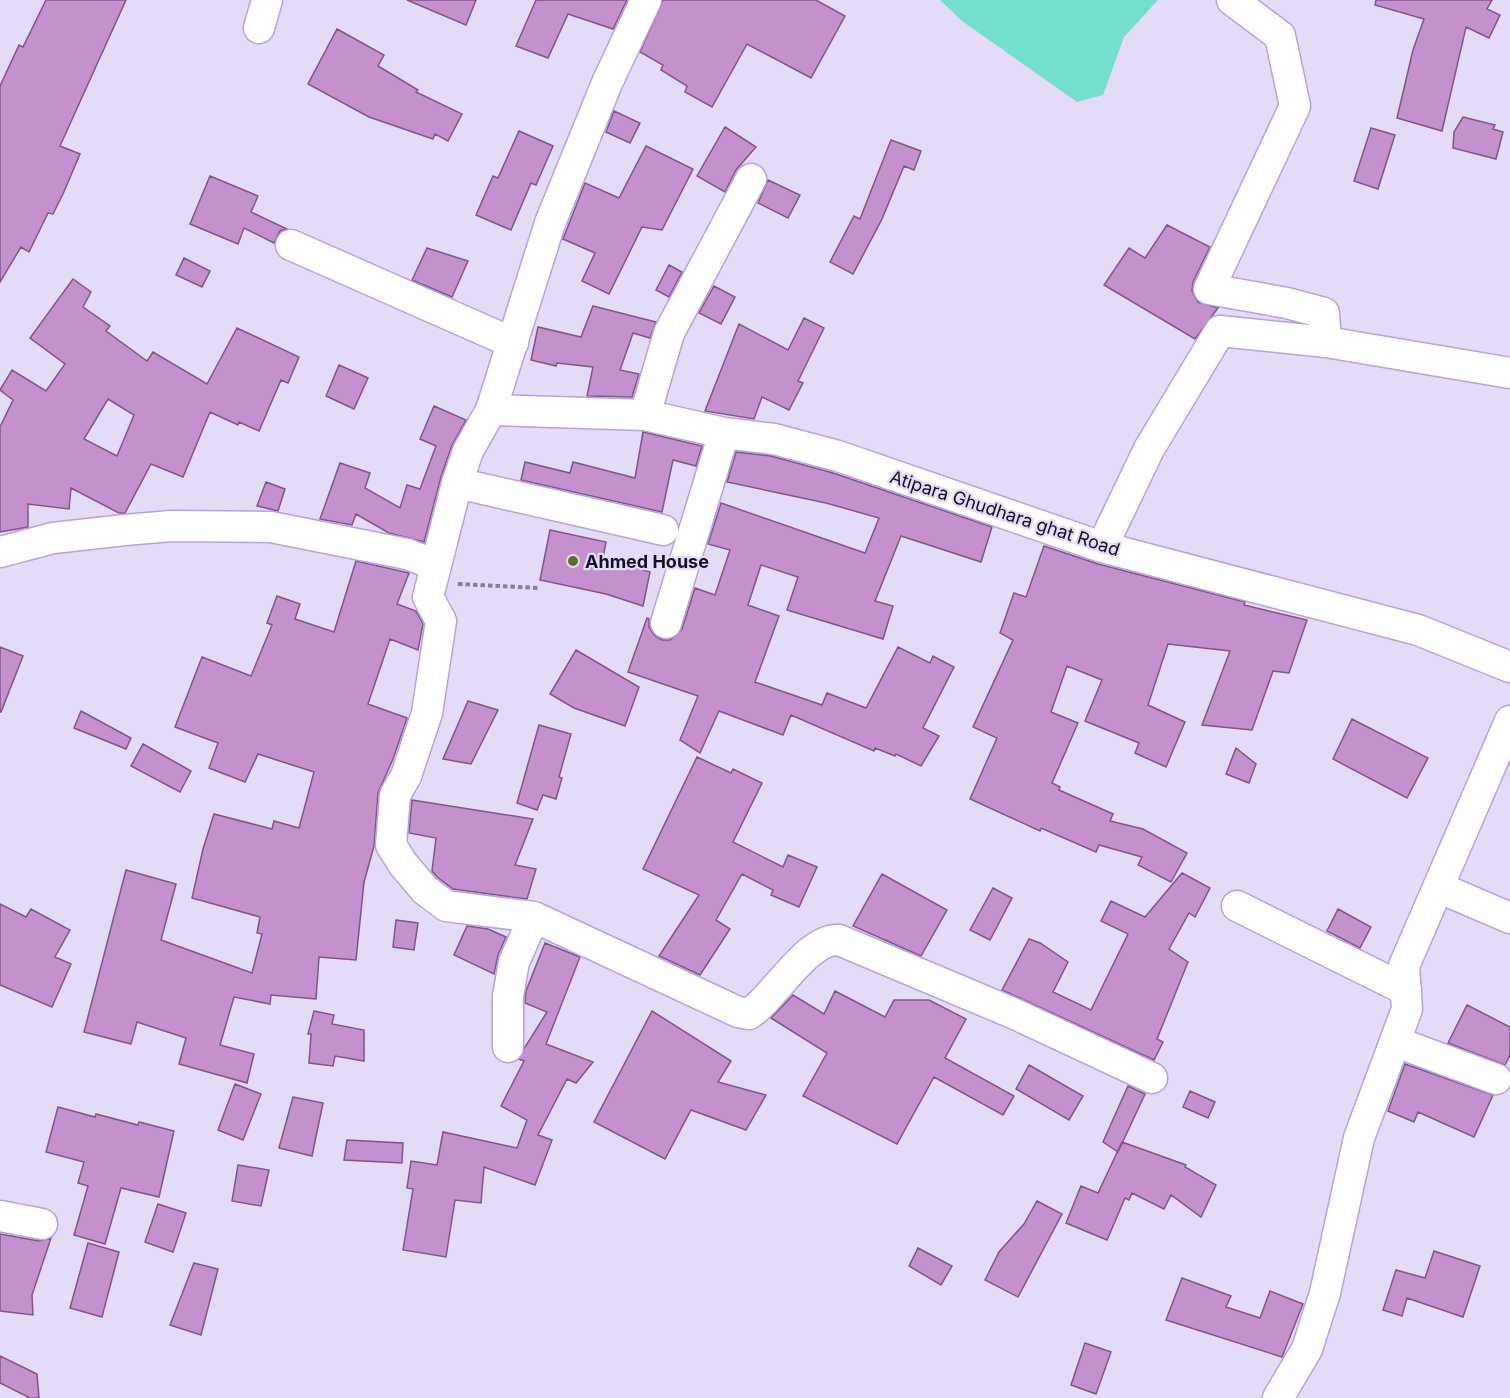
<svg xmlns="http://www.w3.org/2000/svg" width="1510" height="1398" font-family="Inter,sans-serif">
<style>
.water{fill:#73dfcd}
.building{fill:#c490cd;stroke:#82548b;stroke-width:1.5;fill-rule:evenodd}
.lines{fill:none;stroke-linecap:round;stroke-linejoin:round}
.minor-casing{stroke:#b99fe4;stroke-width:33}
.path{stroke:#887e99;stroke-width:4;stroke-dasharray:4.5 3;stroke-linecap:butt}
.minor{stroke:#fff;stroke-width:30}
.poi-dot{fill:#617321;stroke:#e4dbf7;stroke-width:2}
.labels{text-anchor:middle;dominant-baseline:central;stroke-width:4.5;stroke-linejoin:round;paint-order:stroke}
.street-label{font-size:18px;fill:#180d26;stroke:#e4dbf7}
.poi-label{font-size:18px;font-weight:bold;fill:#180d26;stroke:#e4dbf7;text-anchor:start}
</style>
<rect width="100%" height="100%" fill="#e4dbf7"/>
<path class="water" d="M940 0H1158L1124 37 1103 95 1077 102 962 21Z"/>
<path class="building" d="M46 0H126L60 146 80 154 63 194 53 214 48 213 29 252 21 247 0 282V86L19 45 23 47Z
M407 0H476L466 25Z
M536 0H627L613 29 568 14 548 58 516 46Z
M663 0H816L845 16 811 78 747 44 712 107 685 92 687 86 661 70 663 65 640 52Z
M1376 0H1492L1487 9 1500 15 1489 38 1466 27 1442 131 1397 118 1413 50 1424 19 1375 5Z
M337 29 384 55 378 66 418 90 416 92 462 114 448 141 435 134 433 139 369 117 308 84Z
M614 111 640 123 630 143 606 132Z
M1463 117 1495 125 1493 129 1503 132 1496 159 1453 148 1454 132Z
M725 127 756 147 736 170 725 192 697 176Z
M1371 128 1395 135 1378 189 1354 181Z
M519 131 553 146 536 185 531 183 511 230 476 215 493 176 498 178Z
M891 140 921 151 914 170 904 166 882 219 853 274 830 262 854 216 860 219Z
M646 146 693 169 662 230 642 227 609 294 582 281 595 253 563 239 585 183 619 198Z
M210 176 258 196 251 212 287 229 280 231 274 243 244 228 238 244 190 224Z
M768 180 800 195 788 218 758 203Z
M1167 225 1210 247 1193 282 1192 291 1198 302 1218 308 1195 339 1104 285 1129 248 1145 258Z
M427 248 468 261 452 297 412 280Z
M184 258 210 271 202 287 176 275Z
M669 265 682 272 669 297 656 290Z
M73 279 91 292 83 307 110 326 106 331 147 361 153 352 207 384 237 328 299 357 288 383 281 380 259 431 239 422 238 425 210 412 183 477 151 464 125 513H119L71 488 69 509 28 504V527L0 532V427L13 400 0 390 12 370 46 391 65 364 30 338ZM108 399 134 415 117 456 84 439Z
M714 286 735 297 721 324 699 313Z
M593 306 656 322 650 338 633 333 620 370 639 374 632 397 587 396 593 367 557 363 556 366 531 360 538 327 581 337Z
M804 318 824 328 798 381 803 383 789 410 762 397 754 419 705 411 739 324 788 350Z
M339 365 368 378 354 409 326 396Z
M434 406 466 420 452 445 441 477 424 542 389 533 356 514 352 525 320 519 340 463 370 473 365 488 400 508 407 485 420 489 436 446 420 439Z
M643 432 702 446 696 466 673 460 662 512 521 480 525 462 570 473 573 462 635 478Z
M736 452 771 456 833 473 992 527 981 562 901 536 875 601 893 606 883 639 787 610 798 577 761 565 748 605 779 616 755 682 822 705 827 693 866 708 898 647 930 663 933 656 954 667 923 728 939 736 921 766 896 754 895 756 875 748 874 751 791 715 783 735 719 711 700 753 680 740 698 696 628 672 647 618 649 619V627L654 635 662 640H670L682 629 695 588 715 595 730 550 708 544 721 503 865 553 879 518 826 503 727 482Z
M266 482 285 489 278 511 257 506Z
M550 530 606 542 603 558 650 572 643 606 606 594 540 580Z
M1044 546 1098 564 1245 602 1244 605 1307 620 1289 673 1273 671 1252 730 1202 725 1230 651 1168 644 1148 705 1185 722 1166 767 1135 753 1139 743 1085 721 1102 680 1067 666 1051 712 1078 723 1052 783 1060 787 1059 790 1113 814 1110 821 1143 829 1187 853 1171 882 1138 865 1142 857 1099 845 1096 852 1041 828 1040 831 970 799 997 738 973 727 1013 640 1000 633 1014 593 1026 597Z
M356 561 409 573 397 604 416 611 423 624 418 650 390 639 368 704 407 718 393 759 378 793 374 846 364 882 356 960 319 957 316 999 271 995 270 1004 234 997 220 1045 254 1054 247 1083 179 1064 186 1038 137 1022 131 1044 84 1032 126 870 176 884 161 940 252 973 262 934 257 933 260 917 192 898 203 849 214 814 272 829 274 821 299 828 314 772 258 754 245 782 209 768 218 743 175 727 202 657 251 676 272 625 267 623 277 596 300 604 295 619 334 632Z
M0 647 23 656 1 712H0Z
M576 650 639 687 625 726 574 708 550 694Z
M468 701 498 710 471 764 443 759Z
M81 711 131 738 126 749 74 728Z
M1352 719 1428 758 1407 798 1333 759Z
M539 725 571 734 559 777 562 778 556 799 543 795 537 810 517 803Z
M143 744 191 771 180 792 131 766Z
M1236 748 1256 764 1249 783 1226 774Z
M697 757 731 773 733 769 762 783 733 842 783 867 788 855 817 867 799 907 771 895 773 890 742 874 716 920 730 929 700 975 659 956 699 895 643 869Z
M412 800 533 819 515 865 536 869 527 899 453 889 437 877 432 871 436 838 409 833Z
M1182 873 1210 888 1195 917 1189 913 1169 949 1188 962 1157 1039 1163 1042 1154 1060 1002 990 1029 939 1040 943 1068 962 1053 992 1091 1010 1128 934 1101 921 1111 901 1145 917Z
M882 874 947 910 921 956 853 926Z
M993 888 1012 898 990 940 970 930Z
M0 904 26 917 31 909 70 930 55 957 71 964 52 1007 0 985Z
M1338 909 1371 927 1360 948 1327 931Z
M396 920 418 923 414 950 393 947Z
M467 926 488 929 506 937 498 955 494 974 454 955Z
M545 943 580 957 546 1044 593 1062 576 1083 567 1079 538 1135 552 1140 535 1185 484 1167 481 1203 455 1200 446 1257 403 1250 413 1189 407 1188 411 1161 437 1165 443 1132 517 1148 527 1120 501 1106 524 1061 519 1059 525 1047 547 1012 525 1003 526 991Z
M835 991 885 1017 894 1000H929L966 1019 945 1058 1014 1096 1003 1115 934 1077 897 1144 803 1096 827 1053 771 1018 793 995 824 1014Z
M1467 1005 1510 1027V1055L1505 1065 1448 1043Z
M314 1011 334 1015 332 1024 364 1030V1061L335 1056 333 1066 309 1063 311 1034H308Z
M652 1011 731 1061 718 1082 766 1095 746 1130 691 1110 665 1159 594 1122Z
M1405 1064 1493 1095 1474 1137 1418 1112 1414 1122 1388 1111Z
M1029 1065 1083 1096 1069 1120 1016 1089Z
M235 1084 261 1094 243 1140 218 1130Z
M1128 1086 1145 1094 1118 1152 1103 1142Z
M1190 1091 1215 1102 1208 1118 1183 1107Z
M293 1097 323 1103 312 1156 279 1148Z
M58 1107 95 1117 96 1114 138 1125 139 1122 174 1131 159 1197 121 1188 105 1244 74 1235 88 1186 78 1183 84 1162 46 1152Z
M347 1140 403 1143 402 1163 344 1160Z
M1122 1142 1186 1165 1185 1167 1216 1185 1201 1217 1171 1195 1164 1209 1132 1193 1129 1200 1125 1198 1107 1240 1066 1223 1081 1186 1098 1193Z
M238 1165 269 1170 261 1206 232 1201Z
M1037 1201 1062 1214 1018 1297 985 1280 999 1252 1024 1224Z
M158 1204 186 1213 173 1252 145 1242Z
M0 1234 39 1241 51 1238 32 1295 33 1315 0 1311Z
M88 1243 119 1252 102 1317 70 1308Z
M918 1248 952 1266 941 1285 909 1266Z
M1434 1251 1480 1266 1463 1317 1407 1298 1402 1316 1383 1310 1396 1270 1425 1278Z
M194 1263 218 1269 201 1335 170 1325Z
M1182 1278 1231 1296 1226 1307 1260 1318 1270 1291 1303 1304 1282 1357 1166 1320Z
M1085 1343 1111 1352 1096 1394 1071 1385Z
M0 1356 37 1374 39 1398H30L0 1383Z"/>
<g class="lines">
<g class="minor-casing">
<path id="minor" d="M646 0 607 83 550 223 491 410 468 451 457 483 428 597 441 621 427 713 406 776 395 795 391 845 403 864 425 890 446 906 534 917 738 1012 749 1014C774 998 808 937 839 940L1015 1014 1152 1078
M259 28 267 0
M291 245 513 343
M1209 289 1295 106 1280 36 1232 0
M1209 289 1287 303 1324 313 1326 342 1510 373
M491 410 645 415 724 433 774 439 838 456 1102 547 1418 630 1510 667
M645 415 669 333 751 179
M457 483 663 530
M1102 547 1149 449 1220 331 1326 342
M0 552 53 538 125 530 171 526 271 527 407 554 436 565
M666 623 724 433
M1440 888 1510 918
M1237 906 1406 990
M1396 1042 1496 1079
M508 1047V996L514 962 534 917
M0 1216 42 1224
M1278 1398 1307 1349 1325 1293 1359 1138 1407 1009 1404 966 1510 721"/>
</g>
<path class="path" d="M458 584 538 588"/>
<use href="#minor" class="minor"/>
</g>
<circle class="poi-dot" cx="573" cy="561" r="6"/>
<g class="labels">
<g class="street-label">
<text transform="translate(1005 513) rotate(18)">Atipara Ghudhara ghat Road</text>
</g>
<g class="poi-label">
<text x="585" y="561">Ahmed House</text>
</g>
</g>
</svg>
